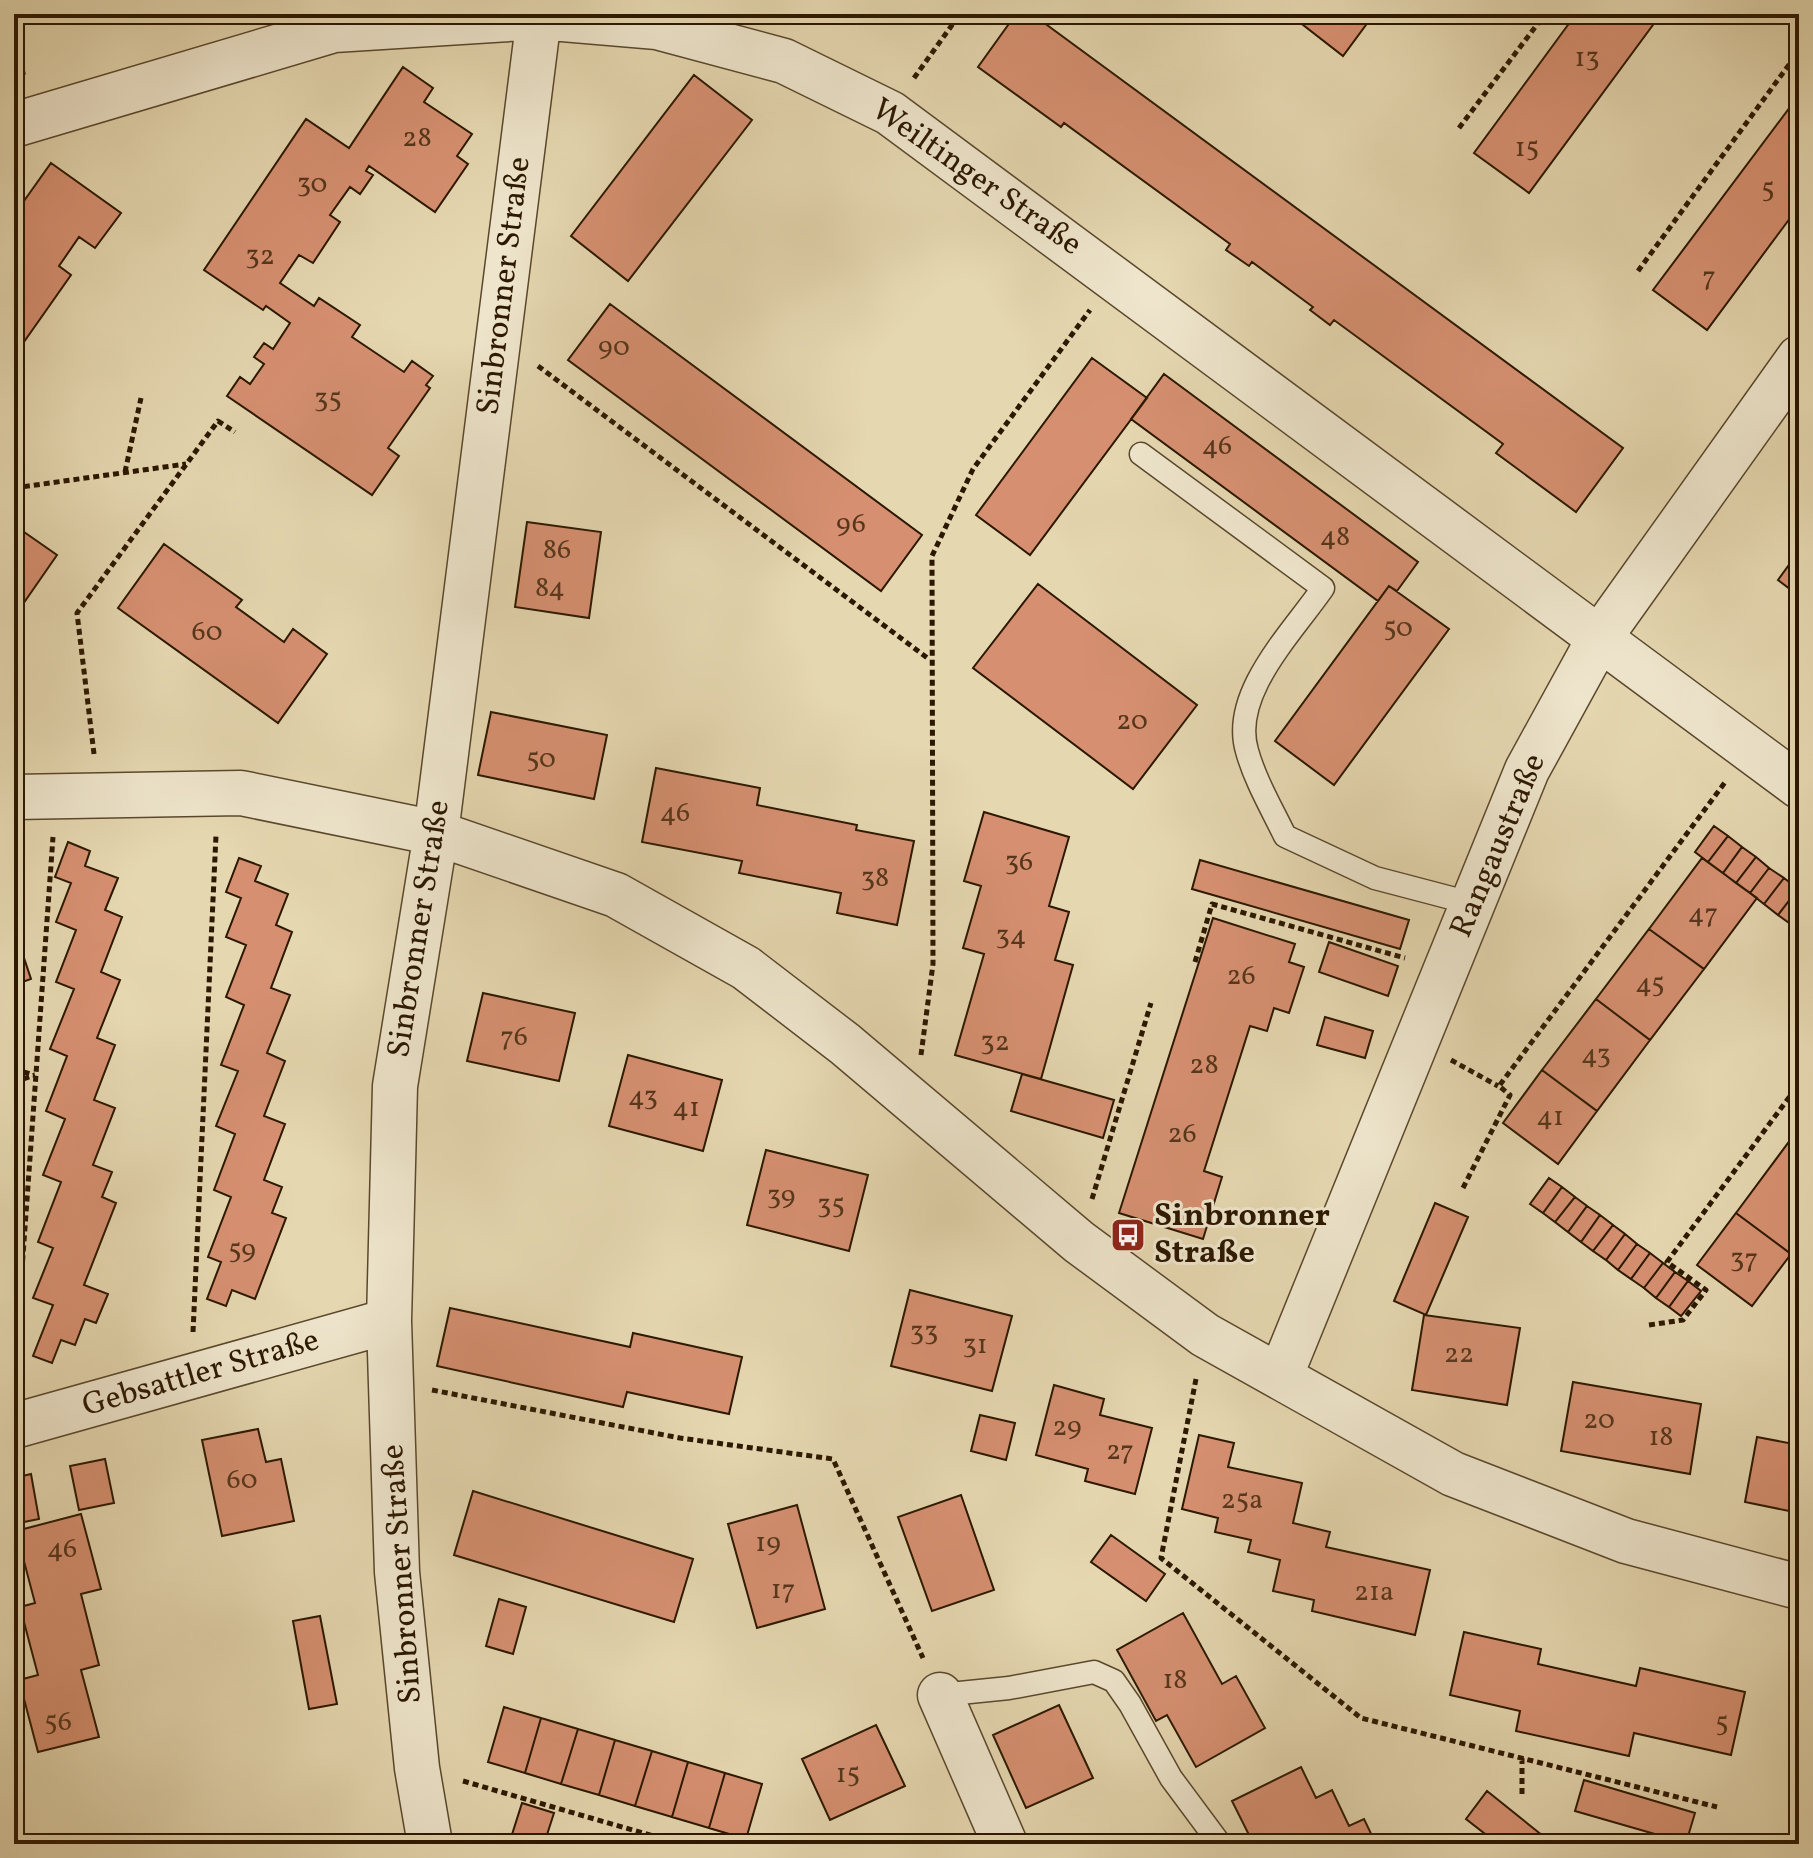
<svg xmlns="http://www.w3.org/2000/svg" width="1813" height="1858" font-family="Vollkorn,serif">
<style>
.building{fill:#d69071;stroke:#2c1800;stroke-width:2}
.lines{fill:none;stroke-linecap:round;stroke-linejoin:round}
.service-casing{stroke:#5a482c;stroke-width:25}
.minor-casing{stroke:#5a482c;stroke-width:47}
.path{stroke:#2c1800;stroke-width:5;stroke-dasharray:6 4;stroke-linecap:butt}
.service{stroke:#eee5cc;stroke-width:22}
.minor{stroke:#eee5cc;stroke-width:44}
.labels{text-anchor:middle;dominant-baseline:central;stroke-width:6;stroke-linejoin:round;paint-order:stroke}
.number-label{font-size:28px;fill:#56361c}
.street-label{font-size:32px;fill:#2c1800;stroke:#eee5cc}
.poi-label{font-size:32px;font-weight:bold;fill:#2c1800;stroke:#eee5cc;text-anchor:start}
</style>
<rect width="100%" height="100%" fill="#e5d7b0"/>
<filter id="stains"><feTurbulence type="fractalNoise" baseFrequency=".0025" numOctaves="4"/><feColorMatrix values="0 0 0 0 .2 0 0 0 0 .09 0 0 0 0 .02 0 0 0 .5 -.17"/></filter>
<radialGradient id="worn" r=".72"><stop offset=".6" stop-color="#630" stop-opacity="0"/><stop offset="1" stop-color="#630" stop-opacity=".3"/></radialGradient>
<path class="building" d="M1016 14H1032L1623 448 1576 512 1496 453 1503 444 1334 320 1330 325 1310 310 1313 307 1252 262 1249 266 1226 250 1230 244 1064 123 1061 127 978 67Z
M1289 14H1374L1343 56Z
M1576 14H1661L1529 193 1474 153Z
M1782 14H1799V19L1795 23Z
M403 67 433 88 424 102 472 134 457 156 468 164 435 212 369 166 366 171 373 175 360 194 350 187 330 215 340 222 313 263 299 255 280 283 314 306 319 298 360 325 352 337 404 372 412 361 433 376 426 385 430 388 388 448 399 456 372 495 227 396 240 377 250 384 264 364 254 357 264 343 273 349 290 323 266 306 263 310 204 270 306 119 349 148Z
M694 75 752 120 628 281 571 236Z
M1799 95V206L1707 330 1653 290Z
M51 163 121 213 95 248 79 237 59 266 71 275 14 356V215Z
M610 304 922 535 881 591 568 360Z
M1092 358 1147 398 1030 555 976 515Z
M1164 374 1418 562 1397 591 1389 586 1378 601 1131 419Z
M527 522 601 532 589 618 515 607Z
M14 525 57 555 14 617Z
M164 544 242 600 236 607 284 642 293 629 327 654 278 723 118 608Z
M1799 551V596L1778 580Z
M1038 584 1197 705 1133 789 973 668Z
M1389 586 1449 629 1334 785 1275 741Z
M491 712 607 735 594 799 478 775Z
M656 768 760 788 757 805 857 825 856 830 914 841 897 925 837 913 841 893 739 873 742 861 642 842Z
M984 812 1069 837 1049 906 1069 912 1055 960 1073 965 1041 1079 955 1055 984 954 963 948 981 886 964 881Z
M1714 826 1728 836 1708 862 1695 852Z
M1728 836 1742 847 1723 873 1708 862Z
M68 842 90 851 85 866 118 878 105 910 122 917 101 972 120 980 97 1038 115 1045 94 1100 115 1108 93 1165 112 1172 102 1197 116 1203 84 1285 108 1294 96 1323 85 1319 75 1345 61 1340 52 1363 33 1356 53 1305 33 1298 53 1248 38 1242 61 1182 43 1175 65 1119 46 1111 67 1056 50 1049 74 989 56 982 76 930 56 922 71 883 55 877Z
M1742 847 1756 857 1736 883 1723 873Z
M1756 857 1769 868 1750 893 1736 883Z
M239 858 261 866 255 881 288 894 276 925 292 932 271 988 290 995 267 1053 285 1061 264 1116 285 1124 264 1180 282 1187 272 1213 286 1218 255 1299 232 1290 226 1306 207 1299 221 1262 208 1257 231 1197 214 1190 235 1134 216 1126 238 1071 221 1065 244 1005 226 997 246 945 226 937 241 898 226 892Z
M1702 858 1757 898 1704 969 1649 929Z
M1200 860 1409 920 1400 949 1192 889Z
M1769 868 1784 878 1764 904 1750 893Z
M1784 878 1798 889 1778 915 1764 904Z
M1798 889 1799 915 1792 925 1778 915Z
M1213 918 1295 944 1289 962 1304 967 1289 1013 1274 1008 1267 1031 1250 1026 1204 1171 1222 1177 1203 1239 1119 1213Z
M14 928 31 979 14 985Z
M1649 929 1704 969 1650 1040 1596 999Z
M1329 942 1398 966 1388 996 1319 972Z
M483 993 575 1013 559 1081 467 1061Z
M1596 999 1650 1040 1597 1111 1542 1070Z
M1325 1017 1373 1031 1365 1058 1317 1045Z
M628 1055 722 1080 703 1151 609 1126Z
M1542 1070 1597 1111 1558 1164 1503 1123Z
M1022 1074 1114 1100 1103 1138 1011 1111Z
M1799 1129V1152L1788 1143Z
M1788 1143 1799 1152V1243L1791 1254 1736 1213Z
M766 1150 868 1175 849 1251 747 1225Z
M1549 1178 1562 1187 1543 1213 1530 1204Z
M1562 1187 1575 1197 1555 1222 1543 1213Z
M1575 1197 1587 1206 1568 1232 1555 1222Z
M1435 1203 1468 1217 1426 1315 1394 1301Z
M1587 1206 1600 1215 1581 1242 1568 1232Z
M1736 1213 1791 1254 1752 1306 1697 1265Z
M1600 1215 1613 1225 1593 1251 1581 1242Z
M1613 1225 1625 1234 1606 1260 1593 1251Z
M1625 1234 1637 1244 1618 1270 1606 1260Z
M1637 1244 1650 1253 1631 1279 1618 1270Z
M1650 1253 1663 1263 1644 1288 1631 1279Z
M1663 1263 1675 1272 1656 1298 1644 1288Z
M1675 1272 1688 1281 1669 1307 1656 1298Z
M1688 1281 1701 1291 1681 1316 1669 1307Z
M910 1290 1012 1316 992 1391 891 1366Z
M450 1308 630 1347 633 1333 742 1357 729 1414 627 1392 623 1407 437 1366Z
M1424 1315 1520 1328 1507 1405 1412 1390Z
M1573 1382 1701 1404 1690 1474 1561 1451Z
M1054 1385 1104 1399 1100 1415 1152 1428 1135 1494 1085 1481 1088 1469 1036 1455Z
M980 1415 1015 1423 1006 1460 971 1451Z
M258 1429 266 1462 281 1459 294 1521 222 1536 202 1440Z
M1199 1435 1234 1443 1228 1467 1302 1483 1293 1523 1330 1532 1326 1547 1430 1570 1415 1635 1312 1611 1314 1600 1273 1591 1280 1560 1248 1552 1251 1540 1215 1532 1218 1518 1182 1509Z
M1757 1437 1799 1445V1513L1745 1502Z
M105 1459 114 1503 79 1510 70 1466Z
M31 1474 39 1519 14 1524V1478Z
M473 1491 693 1559 674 1622 454 1555Z
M961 1495 994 1590 932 1611 898 1517Z
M797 1505 825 1609 757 1628 728 1524Z
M81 1514 101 1589 81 1594 99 1665 81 1670 99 1737 38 1752 19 1680 38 1675 20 1607 35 1603 16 1531Z
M1111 1535 1165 1574 1146 1601 1091 1562Z
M499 1599 526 1607 513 1654 486 1646Z
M1183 1613 1222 1684 1236 1676 1265 1728 1196 1767 1167 1715 1156 1721 1117 1650Z
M320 1616 337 1704 309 1709 293 1621Z
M1464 1632 1541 1649 1538 1664 1636 1686 1640 1668 1745 1692 1731 1755 1634 1733 1629 1756 1516 1731 1520 1711 1450 1695Z
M1059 1705 1093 1778 1026 1808 993 1735Z
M504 1707 541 1718 525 1773 488 1762Z
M541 1718 578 1729 561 1784 525 1773Z
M876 1725 905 1786 830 1820 802 1759Z
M578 1729 615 1740 599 1795 561 1784Z
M615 1740 652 1751 635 1806 599 1795Z
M652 1751 688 1762 672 1817 635 1806Z
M688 1762 725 1773 709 1828 672 1817Z
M1301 1767 1316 1798 1332 1790 1349 1826 1364 1819 1376 1844H1270L1265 1835 1252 1841 1232 1801Z
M725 1773 762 1784 746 1839 709 1828Z
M1584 1780 1695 1813 1686 1843 1575 1811Z
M1487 1791 1553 1844H1498L1466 1819Z
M522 1803 554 1813 544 1844H509Z
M1119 1837 1123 1844H1104Z
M291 1839 293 1844H268Z"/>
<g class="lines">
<g class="service-casing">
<path id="service" d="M1141 454 1323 588C1292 633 1230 694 1247 751 1255 780 1272 809 1285 836L1375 878 1474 904
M940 1695 1009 1688 1094 1672 1114 1681 1130 1704 1171 1778 1220 1844"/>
</g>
<g class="minor-casing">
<path id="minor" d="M14 125 334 30 539 17 657 27 784 61 890 113 1799 786
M14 797 241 793 436 833 616 895 746 968 845 1044 1079 1242 1205 1335 1453 1474 1626 1541 1799 1587
M1280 1377 1527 770 1600 637 1799 358
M14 1426 389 1321
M940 1695 1005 1844
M430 1844 417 1768 397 1572 389 1321 395 1086 436 833 539 17"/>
</g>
<path class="path" d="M14 30 24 78
M914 78 960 14
M1459 128 1545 14
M1638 271 1799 51
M538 366 930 660
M125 472 141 398
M14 488 186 464
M94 754 77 613 218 421 235 432
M1195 962 1212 904 1405 958
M921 1055 933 964 932 556 973 469 1090 310
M1451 1060 1498 1086
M14 1069 34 1075
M14 1082 35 1075
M1463 1188 1510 1095 1499 1086 1726 781
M1092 1199 1151 1003
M1649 1325 1683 1320 1706 1290 1667 1262 1799 1084
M193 1332 216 835
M1196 1379 1161 1558 1361 1718 1717 1807
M14 1381 53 837
M432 1390 680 1438 833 1459 923 1658
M1522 1758V1796
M463 1781 681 1844"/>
<use href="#service" class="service"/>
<use href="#minor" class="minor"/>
</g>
<defs>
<g id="bus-square" transform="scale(1.8)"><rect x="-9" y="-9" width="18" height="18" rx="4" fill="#8f2418" stroke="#eee5cc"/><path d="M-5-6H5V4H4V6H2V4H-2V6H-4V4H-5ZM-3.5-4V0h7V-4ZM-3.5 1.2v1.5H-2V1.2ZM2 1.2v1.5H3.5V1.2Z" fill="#fff"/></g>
</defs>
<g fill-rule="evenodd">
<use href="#bus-square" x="1128" y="1235"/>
</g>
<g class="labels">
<g class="number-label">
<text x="1587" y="58">13</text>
<text x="417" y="138">28</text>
<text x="1527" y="148">15</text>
<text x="312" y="184">30</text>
<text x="1768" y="189">5</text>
<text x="260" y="256">32</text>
<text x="1709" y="277">7</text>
<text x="614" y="347">90</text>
<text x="328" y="399">35</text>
<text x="1217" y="446">46</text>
<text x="851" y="524">96</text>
<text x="1335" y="537">48</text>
<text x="557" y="550">86</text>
<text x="550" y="588">84</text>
<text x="1398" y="628">50</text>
<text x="207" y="632">60</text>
<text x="1132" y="721">20</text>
<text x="541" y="759">50</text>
<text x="675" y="813">46</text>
<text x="1019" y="862">36</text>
<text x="875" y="878">38</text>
<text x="1703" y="914">47</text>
<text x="1011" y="936">34</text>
<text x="1241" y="976">26</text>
<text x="1650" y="984">45</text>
<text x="514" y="1037">76</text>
<text x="995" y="1042">32</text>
<text x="1596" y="1055">43</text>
<text x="1204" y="1065">28</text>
<text x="643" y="1097">43</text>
<text x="686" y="1108">41</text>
<text x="1550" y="1117">41</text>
<text x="1182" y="1134">26</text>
<text x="781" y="1196">39</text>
<text x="831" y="1205">35</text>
<text x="242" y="1250">59</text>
<text x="1744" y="1259">37</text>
<text x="924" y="1332">33</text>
<text x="975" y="1345">31</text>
<text x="1459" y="1354">22</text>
<text x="1599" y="1420">20</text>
<text x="1067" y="1427">29</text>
<text x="1661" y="1437">18</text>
<text x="1120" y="1451">27</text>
<text x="242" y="1480">60</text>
<text x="1242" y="1500">25a</text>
<text x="768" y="1543">19</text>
<text x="62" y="1549">46</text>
<text x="783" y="1590">17</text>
<text x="1374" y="1592">21a</text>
<text x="1175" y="1680">18</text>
<text x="58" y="1722">56</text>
<text x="1722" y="1723">5</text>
<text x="848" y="1774">15</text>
</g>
<g class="street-label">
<text transform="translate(976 178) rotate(35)">Weiltinger Straße</text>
<text transform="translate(505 286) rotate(-83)">Sinbronner Straße</text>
<text transform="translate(1499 846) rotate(-67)">Rangaustraße</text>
<text transform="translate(420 929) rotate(-81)">Sinbronner Straße</text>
<text transform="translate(201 1374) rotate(-16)">Gebsattler Straße</text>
<text transform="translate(403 1574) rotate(-94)">Sinbronner Straße</text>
</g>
<g class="poi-label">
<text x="1154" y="1217">Sinbronner<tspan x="1154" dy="37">Straße</tspan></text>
</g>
</g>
<rect width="1813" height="1858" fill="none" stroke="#e5d7b0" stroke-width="48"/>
<rect x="16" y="16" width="1781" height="1826" fill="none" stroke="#2c1800" stroke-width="4"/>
<rect x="24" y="24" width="1765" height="1810" fill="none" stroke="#2c1800" stroke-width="2"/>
<rect width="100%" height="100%" filter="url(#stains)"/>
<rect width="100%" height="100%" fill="url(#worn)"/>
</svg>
